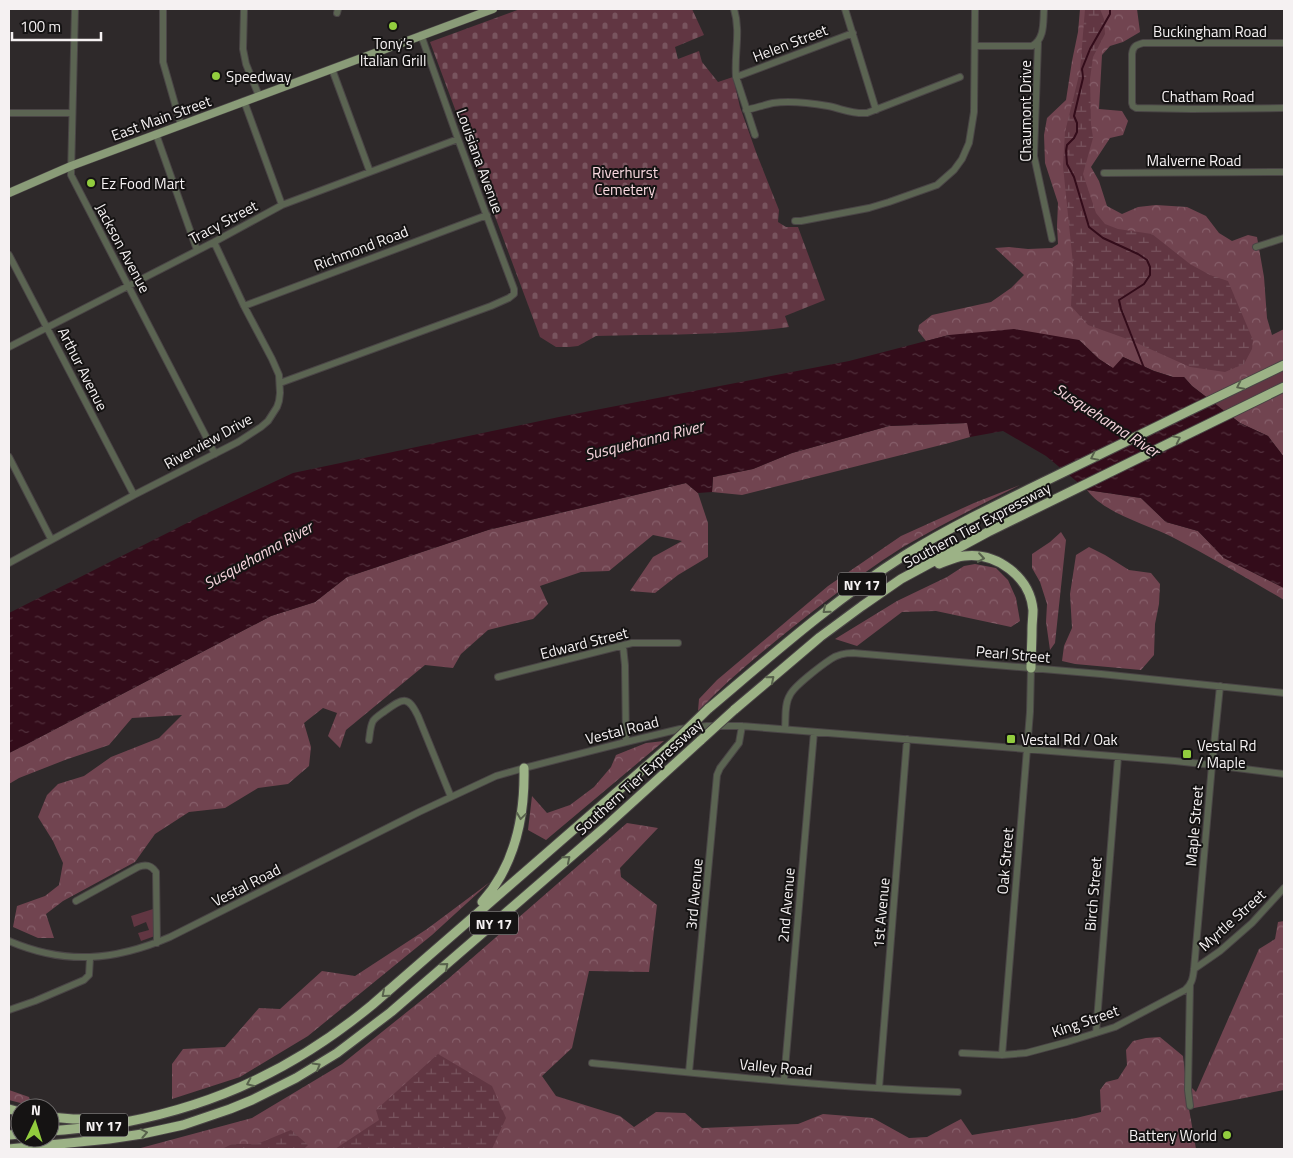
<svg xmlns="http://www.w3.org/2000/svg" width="1293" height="1158" font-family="'Titillium Web',sans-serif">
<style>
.grass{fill:#613642}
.forest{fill:url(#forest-crowns)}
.wetland{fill:url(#wetland-marsh)}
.cemetery{fill:url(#cemetery-stones)}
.water{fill:url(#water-ripples)}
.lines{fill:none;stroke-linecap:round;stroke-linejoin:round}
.stream{stroke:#330c1a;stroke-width:2}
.minor-casing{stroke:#4a4546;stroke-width:8}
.major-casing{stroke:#4a4546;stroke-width:9}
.highway-casing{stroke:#4a4546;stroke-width:11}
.minor{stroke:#5b6452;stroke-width:6}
.major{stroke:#8a9c78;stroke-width:8}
.highway{stroke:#9cb286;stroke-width:9}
.highway-bridge-casing{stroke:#4a4546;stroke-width:11;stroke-linecap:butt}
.highway-bridge{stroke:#9cb286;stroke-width:9}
.oneway{stroke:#58624c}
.poi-dot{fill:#92cd3e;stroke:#151313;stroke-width:2}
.labels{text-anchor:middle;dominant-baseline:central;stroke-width:4;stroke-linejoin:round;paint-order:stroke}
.shield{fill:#151313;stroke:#b2aeaf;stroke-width:1}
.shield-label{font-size:14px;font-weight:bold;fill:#f5f1f2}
.street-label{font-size:15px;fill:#f5f1f2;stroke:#151313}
.poi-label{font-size:15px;fill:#f5f1f2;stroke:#151313;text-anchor:start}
.park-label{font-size:15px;fill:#fad9e0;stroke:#151313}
.water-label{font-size:16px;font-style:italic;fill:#f5d4dc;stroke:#151313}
</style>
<defs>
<pattern id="forest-crowns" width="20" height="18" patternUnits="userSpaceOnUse" patternTransform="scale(1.25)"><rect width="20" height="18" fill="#714450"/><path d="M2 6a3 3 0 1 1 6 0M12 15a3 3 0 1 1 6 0" fill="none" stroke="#865f6a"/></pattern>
<pattern id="wetland-marsh" width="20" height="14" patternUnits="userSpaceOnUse" patternTransform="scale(1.25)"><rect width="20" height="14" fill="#613642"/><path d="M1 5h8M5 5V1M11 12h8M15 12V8" fill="none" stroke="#78545e"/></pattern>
<pattern id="cemetery-stones" width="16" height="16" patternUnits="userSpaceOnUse" patternTransform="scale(1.25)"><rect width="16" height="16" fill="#613642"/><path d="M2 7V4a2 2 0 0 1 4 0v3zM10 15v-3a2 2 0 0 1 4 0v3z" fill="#78545e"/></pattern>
<pattern id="water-ripples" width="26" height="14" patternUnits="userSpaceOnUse" patternTransform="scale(1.25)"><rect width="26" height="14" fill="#330c1a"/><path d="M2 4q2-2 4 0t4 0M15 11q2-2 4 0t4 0" fill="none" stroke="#51303c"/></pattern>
</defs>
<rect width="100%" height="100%" fill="#2e292a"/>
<path class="grass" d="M1284 370V383L1225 412 1213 402Z
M153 909 155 936 141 941 138 933 149 930 146 922 134 927 131 916Z"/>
<path class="forest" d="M1080 9H1137L1140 32 1123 42 1110 46 1102 55 1099 109 1122 111 1128 121 1123 135 1110 138 1091 167 1099 181 1107 206 1122 214 1138 207 1156 205 1187 207 1206 216 1219 233 1232 241 1248 235 1257 237 1264 277 1267 318 1272 335 1284 329V360L1209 399 1192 386 1184 377H1173L1154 371 1123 357 1114 369 1099 359 1079 340 949 335 926 341 918 331 919 325 932 315 991 302 1011 288 1024 275 995 248 1009 247 1028 249 1052 248 1058 244 1057 226 1058 203 1045 163 1044 135 1047 118 1066 100 1072 61 1078 32Z
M1284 392V457L1268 436 1240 423 1231 416Z
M968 423 970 437 949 443 742 495 712 492 713 477 753 469 792 453 889 426Z
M686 483 698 493 708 523V557L678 575 655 593 630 591 653 557 682 541 653 535 609 571 581 572 540 586 548 604 533 619 488 630 461 654 453 668 425 665 346 730 340 748 328 736 337 713 323 708 304 723 311 747 309 766 288 784 258 788 225 808 189 812 155 834 135 862 63 901 46 914 54 938H38L13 927 17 906 45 896 59 885 63 863 53 841 38 817 47 795 58 784 84 776 111 757 159 738 182 715 132 718 109 745 65 760 19 778 9 784V753L27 744 271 616 315 602 347 577 488 530Z
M1020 485C980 505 941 525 903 547 876 564 850 583 825 602 781 636 737 671 698 711L699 699 717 680 828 586 901 536 974 503Z
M1087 490 1141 498 1166 522 1198 531 1224 558 1284 588V600C1248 579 1211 557 1174 538 1147 524 1105 514 1087 490Z
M1061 532 1066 540 1055 643 1050 650 1046 622 1047 604 1040 582 1032 568V554L1050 542Z
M1089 547 1105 555 1129 570 1151 573 1160 584 1159 604 1155 624 1154 655 1141 670 1075 664 1062 661 1064 646 1072 628 1070 594 1076 555Z
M975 564 996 568 1008 580 1016 598 1020 621 1011 627 936 611 902 612 857 646 835 639 897 601 947 577 964 566Z
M664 741 546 840 528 830 532 796 547 813 570 805 594 787 611 767 616 755 646 743Z
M627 823 658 828 620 868 621 877 657 905 649 972 589 971 572 1048 542 1076 556 1096 620 1116 634 1127 656 1112 685 1113 702 1128 798 1124 823 1114 873 1118 909 1138 927 1137 961 1119 972 1135 1076 1118 1101 1112 1100 1090 1106 1082 1118 1079 1127 1065 1126 1050 1133 1041 1146 1038 1160 1037 1183 1056 1186 1082 1196 1092 1259 949 1275 939 1278 922 1284 921V1090L1189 1109 1196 1149H137L252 1118 342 1064 448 979Z
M490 882 432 935 308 1036 240 1077 172 1099V1064L183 1049 225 1047 259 1008 280 1009 322 971 355 976 427 929Z
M9 1090 29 1097 32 1106 9 1100Z"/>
<path class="wetland" d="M1085 9H1100L1104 19 1105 34 1093 57 1090 79 1091 124 1093 138 1083 174 1096 213 1105 224 1118 229 1152 234 1190 264 1210 275 1228 281 1253 340 1252 349 1244 364 1225 372 1190 367 1130 340 1088 325 1071 306 1073 264 1063 166 1065 132 1080 71Z
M438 1054 492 1086 506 1118 492 1149H335L379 1120 376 1110Z
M291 1130 308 1145 304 1149H222L232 1144H257Z"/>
<path class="cemetery" d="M520 9H692L704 35 675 47 678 59 699 51 702 62 718 82 733 77 740 107 756 152 779 210 778 222 786 227H798L825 300 785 316 789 327C726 336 660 334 596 336L578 346 569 347H556L540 337 430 42Z"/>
<path class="water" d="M1014 329 1079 340 1099 359 1113 368 1123 357 1154 371 1173 377H1184L1192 386 1240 423 1268 436 1284 457V588L1224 558 1198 531 1166 522 1141 498 1087 490 1046 456 1003 431 970 437 967 423 889 426 792 453 753 469 713 477 712 492 698 493 686 483 488 530 347 577 315 602 271 616 27 744 9 753V613L199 517 293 473 559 417 849 361 949 335Z"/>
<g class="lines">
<path class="stream" d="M1110 9V14L1090 49 1082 69 1083 78 1074 116 1077 123V132L1074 138 1067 145 1066 151 1067 164 1074 177 1089 227 1103 238 1138 254 1147 260 1150 267V275L1144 284 1119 300 1121 309 1144 368"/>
<g class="minor-casing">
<path id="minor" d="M75 9 71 175 215 454
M163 9V62L181 125
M244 9 243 49 246 64 259 96
M734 9C741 32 734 53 736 77L755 135
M845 9 876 110
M337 13 338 9
M1038 43 1034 156 1052 239
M1284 43H1143C1136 45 1133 46 1132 54V103L1133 106 1136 108 1192 109 1284 108
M975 46H1032C1045 39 1043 22 1044 9
M332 69 370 172
M736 77 853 33
M244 101 282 205
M746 110C755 108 764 105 773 103 791 100 811 103 828 106 843 109 851 114 867 113L960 77
M9 113H72
M156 134 197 250
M1104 173 1284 172
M795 221H801L869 208 889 202 937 185 954 170 962 159 969 143 974 112 975 9
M1256 247 1284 238
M9 255 134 495
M244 306 487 215
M9 347 214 242 282 205 458 139
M280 383 491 306 509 298 514 294V289L458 139 421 35
M9 457 51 539
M9 563 134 495 238 442 261 427 268 421 277 407 279 401 280 393 279 375 272 359 244 306 214 242
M623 646 625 665 626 742
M498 677 632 643H678
M785 729C786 719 784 704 790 695 794 686 822 665 831 659 837 655 845 653 853 653L1101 674 1284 693
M369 740C370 734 370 727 373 721 376 717 381 714 385 711 403 698 408 695 418 716L451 797
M76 901 138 867C146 864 151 865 156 872L157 943
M9 941C65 965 114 961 170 937L419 812 496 776 524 768 626 742 680 729 707 726H742L1175 761 1221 766 1284 774
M1194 969 1220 951 1252 923 1284 888
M1190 985 1188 1090 1190 1106
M9 1010 35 1001 84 980 89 975 90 958
M1096 1033 1118 757
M962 1053 1002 1055 1026 1053 1067 1042 1115 1027 1185 990C1192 984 1193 978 1194 969L1212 765 1220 686
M1002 1055 1030 712 1031 668
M592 1063C714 1075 836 1088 958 1092
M689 1072 701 946 717 775 720 768 739 743 742 726
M784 1080 814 732
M879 1088 907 739"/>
</g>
<g class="major-casing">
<path id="major" d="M9 193 71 166 493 9"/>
</g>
<g class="highway-casing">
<path id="highway" d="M939 564C947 561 955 557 964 556 997 552 1030 577 1033 610 1033 616 1032 623 1032 629 1032 642 1031 655 1031 668
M708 709C772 655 834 600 905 555 955 524 1013 497 1066 471 1139 435 1211 400 1284 365
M734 710 820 637 862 606 901 579 988 532 1284 387
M482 902C515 865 525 816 524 768
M9 1109 20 1112
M50 1117 73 1119H117
M50 1131C75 1129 101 1127 126 1122 220 1104 298 1066 372 1005L672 744
M9 1135 20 1134
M9 1149 109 1139 142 1134 183 1125 230 1109 252 1100 296 1078 337 1053 391 1012 604 828 701 740"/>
</g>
<use href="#minor" class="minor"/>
<use href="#major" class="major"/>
<use href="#highway" class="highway"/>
<g class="highway-bridge-casing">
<path id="highway-bridge" d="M701 740 734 710
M672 744 708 709"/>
</g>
<use href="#highway-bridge" class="highway-bridge"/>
</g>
<defs><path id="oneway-chevron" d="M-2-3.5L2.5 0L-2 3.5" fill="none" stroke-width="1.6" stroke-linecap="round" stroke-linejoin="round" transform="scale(1.25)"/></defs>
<g class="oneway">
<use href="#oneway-chevron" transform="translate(1240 386) rotate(154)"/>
<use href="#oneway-chevron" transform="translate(1177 439) rotate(-26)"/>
<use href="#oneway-chevron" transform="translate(1094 457) rotate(154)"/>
<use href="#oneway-chevron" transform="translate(981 558) rotate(8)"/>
<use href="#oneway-chevron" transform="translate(826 610) rotate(141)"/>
<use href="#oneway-chevron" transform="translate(771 679) rotate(-40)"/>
<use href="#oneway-chevron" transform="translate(521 816) rotate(98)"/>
<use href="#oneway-chevron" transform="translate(567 859) rotate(-40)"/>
<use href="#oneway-chevron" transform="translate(445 966) rotate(-41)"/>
<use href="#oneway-chevron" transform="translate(385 994) rotate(139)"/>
<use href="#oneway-chevron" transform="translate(317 1066) rotate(-31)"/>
<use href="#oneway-chevron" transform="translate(250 1083) rotate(156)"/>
<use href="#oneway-chevron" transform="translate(144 1133) rotate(-11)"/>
</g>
<g class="poi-dot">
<circle cx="393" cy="26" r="5"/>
<circle cx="216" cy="76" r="5"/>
<circle cx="91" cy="183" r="5"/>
<rect x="1006" y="734" width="10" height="10" rx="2.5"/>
<rect x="1182" y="749" width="10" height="10" rx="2.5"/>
<circle cx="1227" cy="1135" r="5"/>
</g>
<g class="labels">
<g class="shield">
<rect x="838" y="572.5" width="48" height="23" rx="4"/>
<rect x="470" y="911.5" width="48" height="23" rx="4"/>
<rect x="80" y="1113.5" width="48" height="23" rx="4"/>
</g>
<g class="shield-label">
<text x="862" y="584">NY 17</text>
<text x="494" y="923">NY 17</text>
<text x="104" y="1125">NY 17</text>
</g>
<g class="street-label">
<text x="1210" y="31">Buckingham Road</text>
<text transform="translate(790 43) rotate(-21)">Helen Street</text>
<text x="1208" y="96">Chatham Road</text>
<text transform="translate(1025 111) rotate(-90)">Chaumont Drive</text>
<text transform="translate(161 118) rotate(-20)">East Main Street</text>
<text x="1194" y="160">Malverne Road</text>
<text transform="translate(480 161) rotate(70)">Louisiana Avenue</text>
<text transform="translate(223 222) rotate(-28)">Tracy Street</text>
<text transform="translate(123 248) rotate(62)">Jackson Avenue</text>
<text transform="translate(361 248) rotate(-21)">Richmond Road</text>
<text transform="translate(83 369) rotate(63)">Arthur Avenue</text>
<text transform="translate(208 441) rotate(-29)">Riverview Drive</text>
<text transform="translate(977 525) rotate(-28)">Southern Tier Expressway</text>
<text transform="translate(584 643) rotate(-14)">Edward Street</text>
<text transform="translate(1013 654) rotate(5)">Pearl Street</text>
<text transform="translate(622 730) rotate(-14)">Vestal Road</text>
<text transform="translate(639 777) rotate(-42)">Southern Tier Expressway</text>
<text transform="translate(1194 826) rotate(-85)">Maple Street</text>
<text transform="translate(1005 861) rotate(-85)">Oak Street</text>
<text transform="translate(246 885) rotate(-27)">Vestal Road</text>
<text transform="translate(694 894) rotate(-85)">3rd Avenue</text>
<text transform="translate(1093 894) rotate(-85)">Birch Street</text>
<text transform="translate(786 905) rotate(-85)">2nd Avenue</text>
<text transform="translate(881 913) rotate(-85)">1st Avenue</text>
<text transform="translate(1232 920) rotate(-42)">Myrtle Street</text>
<text transform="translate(1085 1021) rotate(-19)">King Street</text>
<text transform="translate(776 1067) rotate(5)">Valley Road</text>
</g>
<g class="poi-label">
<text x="393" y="43" text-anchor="middle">Tony’s<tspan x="393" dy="17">Italian Grill</tspan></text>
<text x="226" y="76">Speedway</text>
<text x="101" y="183">Ez Food Mart</text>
<text x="1021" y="739">Vestal Rd / Oak</text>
<text x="1197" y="745">Vestal Rd<tspan x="1197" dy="17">/ Maple</tspan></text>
<text x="1217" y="1135" text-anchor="end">Battery World</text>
</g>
<g class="park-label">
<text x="625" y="172">Riverhurst<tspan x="625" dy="17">Cemetery</tspan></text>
</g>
<g class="water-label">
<text transform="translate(1107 420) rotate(33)">Susquehanna River</text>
<text transform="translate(644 440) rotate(-14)">Susquehanna River</text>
<text transform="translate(258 555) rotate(-29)">Susquehanna River</text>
</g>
</g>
<rect width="1293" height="1158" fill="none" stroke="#f5f1f2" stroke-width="20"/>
<g transform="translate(35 1123) rotate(4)"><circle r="24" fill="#151313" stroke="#6f6c6c"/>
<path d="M0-4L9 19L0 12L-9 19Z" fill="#92cd3e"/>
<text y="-8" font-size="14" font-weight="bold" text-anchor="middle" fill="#f5f1f2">N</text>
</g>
<path d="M12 32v8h89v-8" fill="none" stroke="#f5f1f2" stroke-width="2.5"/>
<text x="20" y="32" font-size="15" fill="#f5f1f2" stroke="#151313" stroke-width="4" paint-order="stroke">100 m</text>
</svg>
